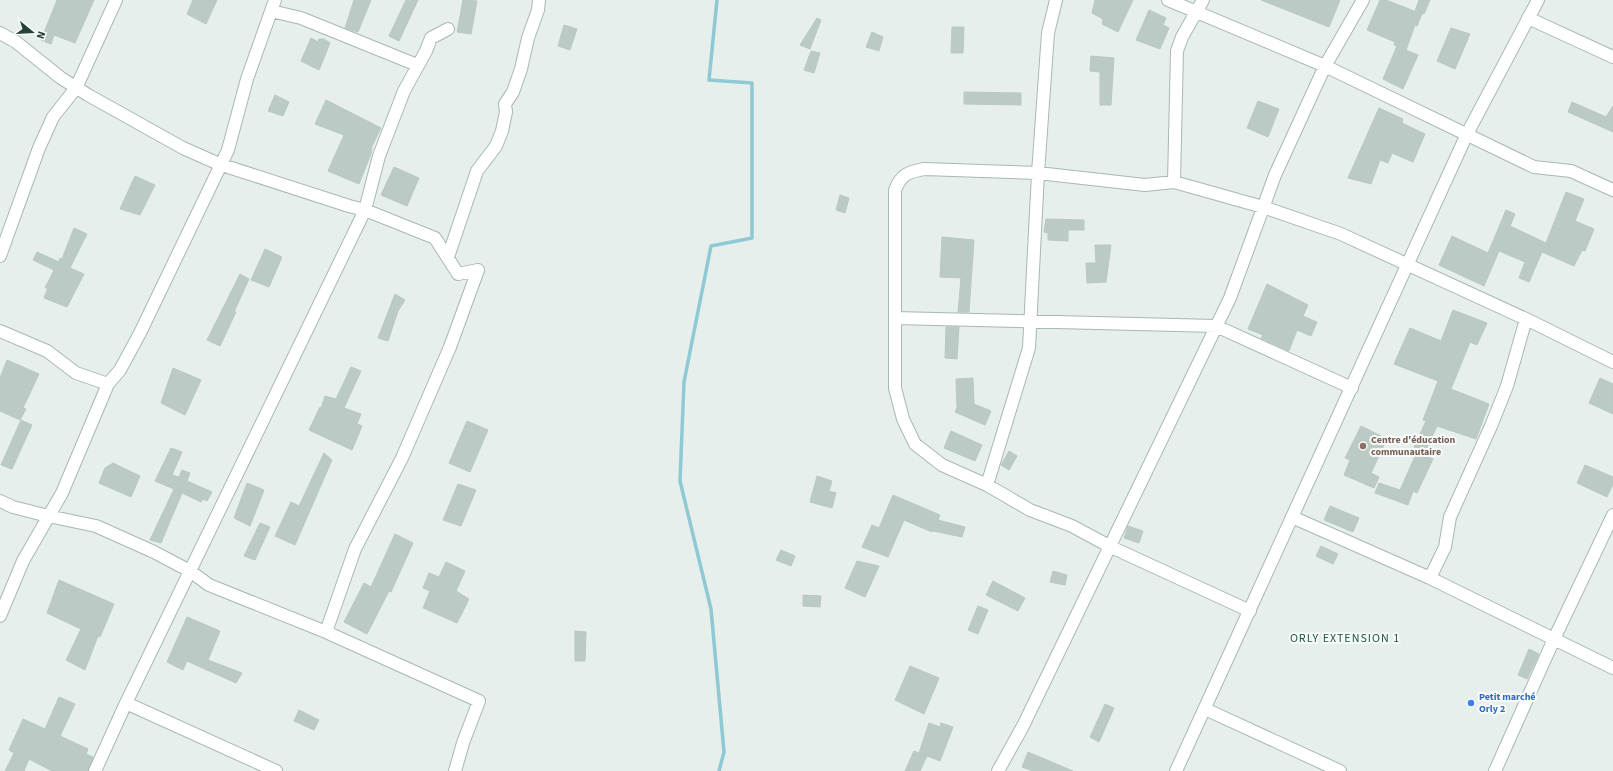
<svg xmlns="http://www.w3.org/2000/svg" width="1613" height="771" font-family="'Source Sans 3',sans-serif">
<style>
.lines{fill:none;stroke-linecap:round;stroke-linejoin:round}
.stream{stroke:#8ec9d4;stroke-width:3.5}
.building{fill:#bbcac4;stroke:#b8c9c2}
.minor-casing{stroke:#a8b8b2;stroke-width:14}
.tertiary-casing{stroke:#a8b8b2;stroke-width:14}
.minor{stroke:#fff;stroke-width:12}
.tertiary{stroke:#fff;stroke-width:12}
.education-dot{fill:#8d6e63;stroke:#f7fbf9;stroke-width:1.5}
.shop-dot{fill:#3f7fe0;stroke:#f7fbf9;stroke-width:1.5}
.labels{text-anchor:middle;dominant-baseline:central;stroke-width:4;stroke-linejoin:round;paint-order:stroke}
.education-label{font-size:10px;font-weight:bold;fill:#785e54;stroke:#f7fbf9;text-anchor:start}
.shop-label{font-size:10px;font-weight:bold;fill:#366cbe;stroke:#f7fbf9;text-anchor:start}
.quarter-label{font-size:12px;letter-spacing:1px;fill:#1f5548;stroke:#f7fbf9}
</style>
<rect width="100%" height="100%" fill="#e6efeb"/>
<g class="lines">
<path class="stream" d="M717 0 709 80 752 83V238L711 246 684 382 680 481 711 609 724 752 719 771"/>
</g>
<path class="building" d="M57 0H94L75 43 54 35 51 44 41 40Z
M193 0H217L206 24 187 14Z
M354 0H371L358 32 345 28Z
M406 0H418L399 41 389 36Z
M463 0 477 1 471 34 457 32Z
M1095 0H1133L1118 32 1102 24 1103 19 1092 13Z
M1261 0H1340L1329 27Z
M1380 0H1386L1422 14 1417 26 1415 25 1406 50 1418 55 1403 89 1383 79 1397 46 1394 45 1395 42 1367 30Z
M1419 0H1430L1424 14 1415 11Z
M1149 10 1166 18 1163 25 1169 28 1160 49 1136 40Z
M817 18 821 20 810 49 800 45Z
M564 25 577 29 570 50 558 46Z
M952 27H964L963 53H951Z
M1451 28 1470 34 1455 69 1437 61Z
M872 32 883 37 879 51 866 47Z
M311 38 318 42 319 39H324L330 43 319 70 301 61Z
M811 51 820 53 814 73 804 70Z
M1091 56 1114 58 1111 105H1100V72L1090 71Z
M964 92 1021 93V105L964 104Z
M275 95 289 102 283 116 268 111Z
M326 100 381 128 372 146 371 154 359 184 328 171 344 135 315 124Z
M1258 101 1279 109 1268 137 1247 128Z
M1572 102 1606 117 1613 106V132L1568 112Z
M1379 108 1403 119 1402 123 1425 134 1413 162 1392 153 1388 163 1380 160 1371 184 1348 178Z
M394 167 419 178 407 206 381 195Z
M135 176 155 185 140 215 120 209Z
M1566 192 1584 199 1575 221 1594 229 1585 251 1582 250 1574 266 1542 252 1529 282 1519 278 1525 262 1499 251 1484 286 1439 265 1452 236 1488 253 1506 210 1515 214 1510 226 1546 243Z
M840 195 849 198 845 213 836 210Z
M1046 219 1084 220V230H1068V241L1048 240V233L1044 232Z
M74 228 87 234 70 268 84 274 67 307 44 298 48 288H45L54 270 33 260 37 252 59 262 60 258 62 259Z
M942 237 974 240 969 312H958L961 278 940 277Z
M1095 245H1111L1106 282 1087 283 1086 263H1096Z
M265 249 282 257 269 287 251 280Z
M240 274 249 279 234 312H236L220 346 207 340Z
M1267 284 1308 305 1303 316 1317 322 1311 336 1297 330 1289 351 1261 338 1263 335 1248 329Z
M395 294 405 300 398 311 388 341 378 338Z
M1453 310 1487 323 1477 345 1470 342 1451 389 1489 404 1476 439 1437 426 1425 452 1414 447 1426 421 1423 420 1438 381 1394 364 1410 328 1441 341Z
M946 327H959L957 359 945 358Z
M7 360 39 374 23 408 26 409 20 420 0 411V378Z
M351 367 361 371 344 408 361 414 357 424 362 426 352 450 309 430 320 407 321 408 325 396 336 399Z
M173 368 201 380 185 415 161 403Z
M973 378 974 404 991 411 985 425 955 412 957 408 956 379Z
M1600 378 1613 384V414L1589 403Z
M21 420 32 425 12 469 1 465Z
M467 421 488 430 470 472 449 463Z
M1361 426 1387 439 1371 473 1379 477 1374 488 1344 475 1350 460 1345 458Z
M951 431 982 445 975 461 944 448Z
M171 448 182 452 172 475 179 477 182 470 190 473 187 481 212 492 207 501 203 499 201 502 182 493 161 543 150 540 174 489 155 481Z
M1009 451 1017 456 1009 470 1001 465Z
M1417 452 1433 459 1417 493 1413 491 1408 505 1375 493 1379 483 1400 490Z
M324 453 332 460 295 545 275 536 291 502 299 506Z
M113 463 140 476 131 497 99 483 105 468Z
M1585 465 1613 477V484L1607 497 1577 483Z
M817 476 832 481 829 491 836 493 832 508 810 502Z
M247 483 264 490 250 526 234 518Z
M458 484 476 490 461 526 443 520Z
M893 495 940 515 938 520 965 527 962 537 933 531 932 532 904 520 888 557 862 547 872 525 879 528Z
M1330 506 1359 518 1353 532 1324 520Z
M260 523 270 527 255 560 244 556Z
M1128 526 1143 531 1139 543 1124 538Z
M395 534 413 543 391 592 389 591 367 634 344 622 364 583 371 587Z
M1321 546 1338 554 1333 564 1316 556Z
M781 550 795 556 791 566 776 560Z
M857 561 879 566 865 597 845 588Z
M446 562 465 571 456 591 469 599 457 623 423 608 430 591 423 588 429 573 439 577Z
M1053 571 1067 575 1065 585 1050 582Z
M59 580 114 604 100 637 98 636 85 670 66 660 81 629 47 613Z
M993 581 1025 598 1018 611 986 595Z
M803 595 821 596 820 607 803 606Z
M978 606 988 610 978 634 968 630Z
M187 617 220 631 208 660 242 673 236 683 187 661 183 670 167 662Z
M575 631 586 632 585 661H575Z
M1529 649 1539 654 1527 679 1518 675Z
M910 666 939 678 924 714 895 700Z
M59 697 75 704 60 736 88 749 86 754 93 757 88 771H52L29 759 24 771H5L14 753 9 750 23 719 45 729Z
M1105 704 1114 708 1099 742 1090 737Z
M299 710 319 720 314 730 294 721Z
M929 723 940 727 941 723 953 727 940 761 922 754 927 756 920 771H905L914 751 919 753Z
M1028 752 1073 771H1033L1022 767Z"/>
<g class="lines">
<g class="minor-casing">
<path id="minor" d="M1168 0 1325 66 1534 167 1571 171 1613 190
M271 11 301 18 417 65
M1528 18 1613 57
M0 33 16 42 61 78 88 95 183 148 219 164 349 206 365 210 435 238 458 274 478 270
M1174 182 1177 51 1182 37 1203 0
M0 256 39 148 53 117 76 88 116 0
M448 257 477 171 496 146 502 131 506 112 505 104 513 92 521 69 528 38 538 10 539 0
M895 318 1216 326 1352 388
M0 331 47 351 76 373 108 384
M987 485 1029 348 1038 173 1048 33 1056 0
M0 501 13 507 48 516 96 526 154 552 190 571 209 585 326 632 479 701 463 743 455 771
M1292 517 1430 578 1613 668
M1430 578 1445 547 1450 517 1491 426 1507 386 1526 319
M1250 611 1111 547 1072 526 1030 510 987 485 942 465 915 444 903 419 895 388V190C901 174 909 172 924 169L1038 173 1145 185 1174 182 1263 207 1341 234 1526 319 1613 362
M0 616 23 561 62 493 108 384 120 370 140 333 228 150 247 79 275 0
M326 632 355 549 402 458 450 347 478 270
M126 703 276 771
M1205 709 1340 771
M95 771 126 703 365 210 379 156 404 91 426 51 431 38 448 29
M998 771 1023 726 1230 298 1275 175 1325 66 1363 0
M1495 771 1554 639 1613 515"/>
</g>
<g class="tertiary-casing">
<path id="tertiary" d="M1176 771 1467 134 1538 0"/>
</g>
<use href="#minor" class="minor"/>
<use href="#tertiary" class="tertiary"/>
</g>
<circle class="education-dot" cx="1363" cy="446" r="4"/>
<circle class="shop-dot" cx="1471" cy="703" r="4"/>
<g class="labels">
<g class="education-label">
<text x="1371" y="440">Centre d'éducation<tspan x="1371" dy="12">communautaire</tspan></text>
</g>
<g class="shop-label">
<text x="1479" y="697">Petit marché<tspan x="1479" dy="12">Orly 2</tspan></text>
</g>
<g class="quarter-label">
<text x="1345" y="638">ORLY EXTENSION 1</text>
</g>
</g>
<g transform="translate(32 32) rotate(108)" stroke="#f7fbf9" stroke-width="3" paint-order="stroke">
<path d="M0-3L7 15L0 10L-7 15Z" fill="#24423a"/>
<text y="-6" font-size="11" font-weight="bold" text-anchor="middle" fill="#24423a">N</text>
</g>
</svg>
